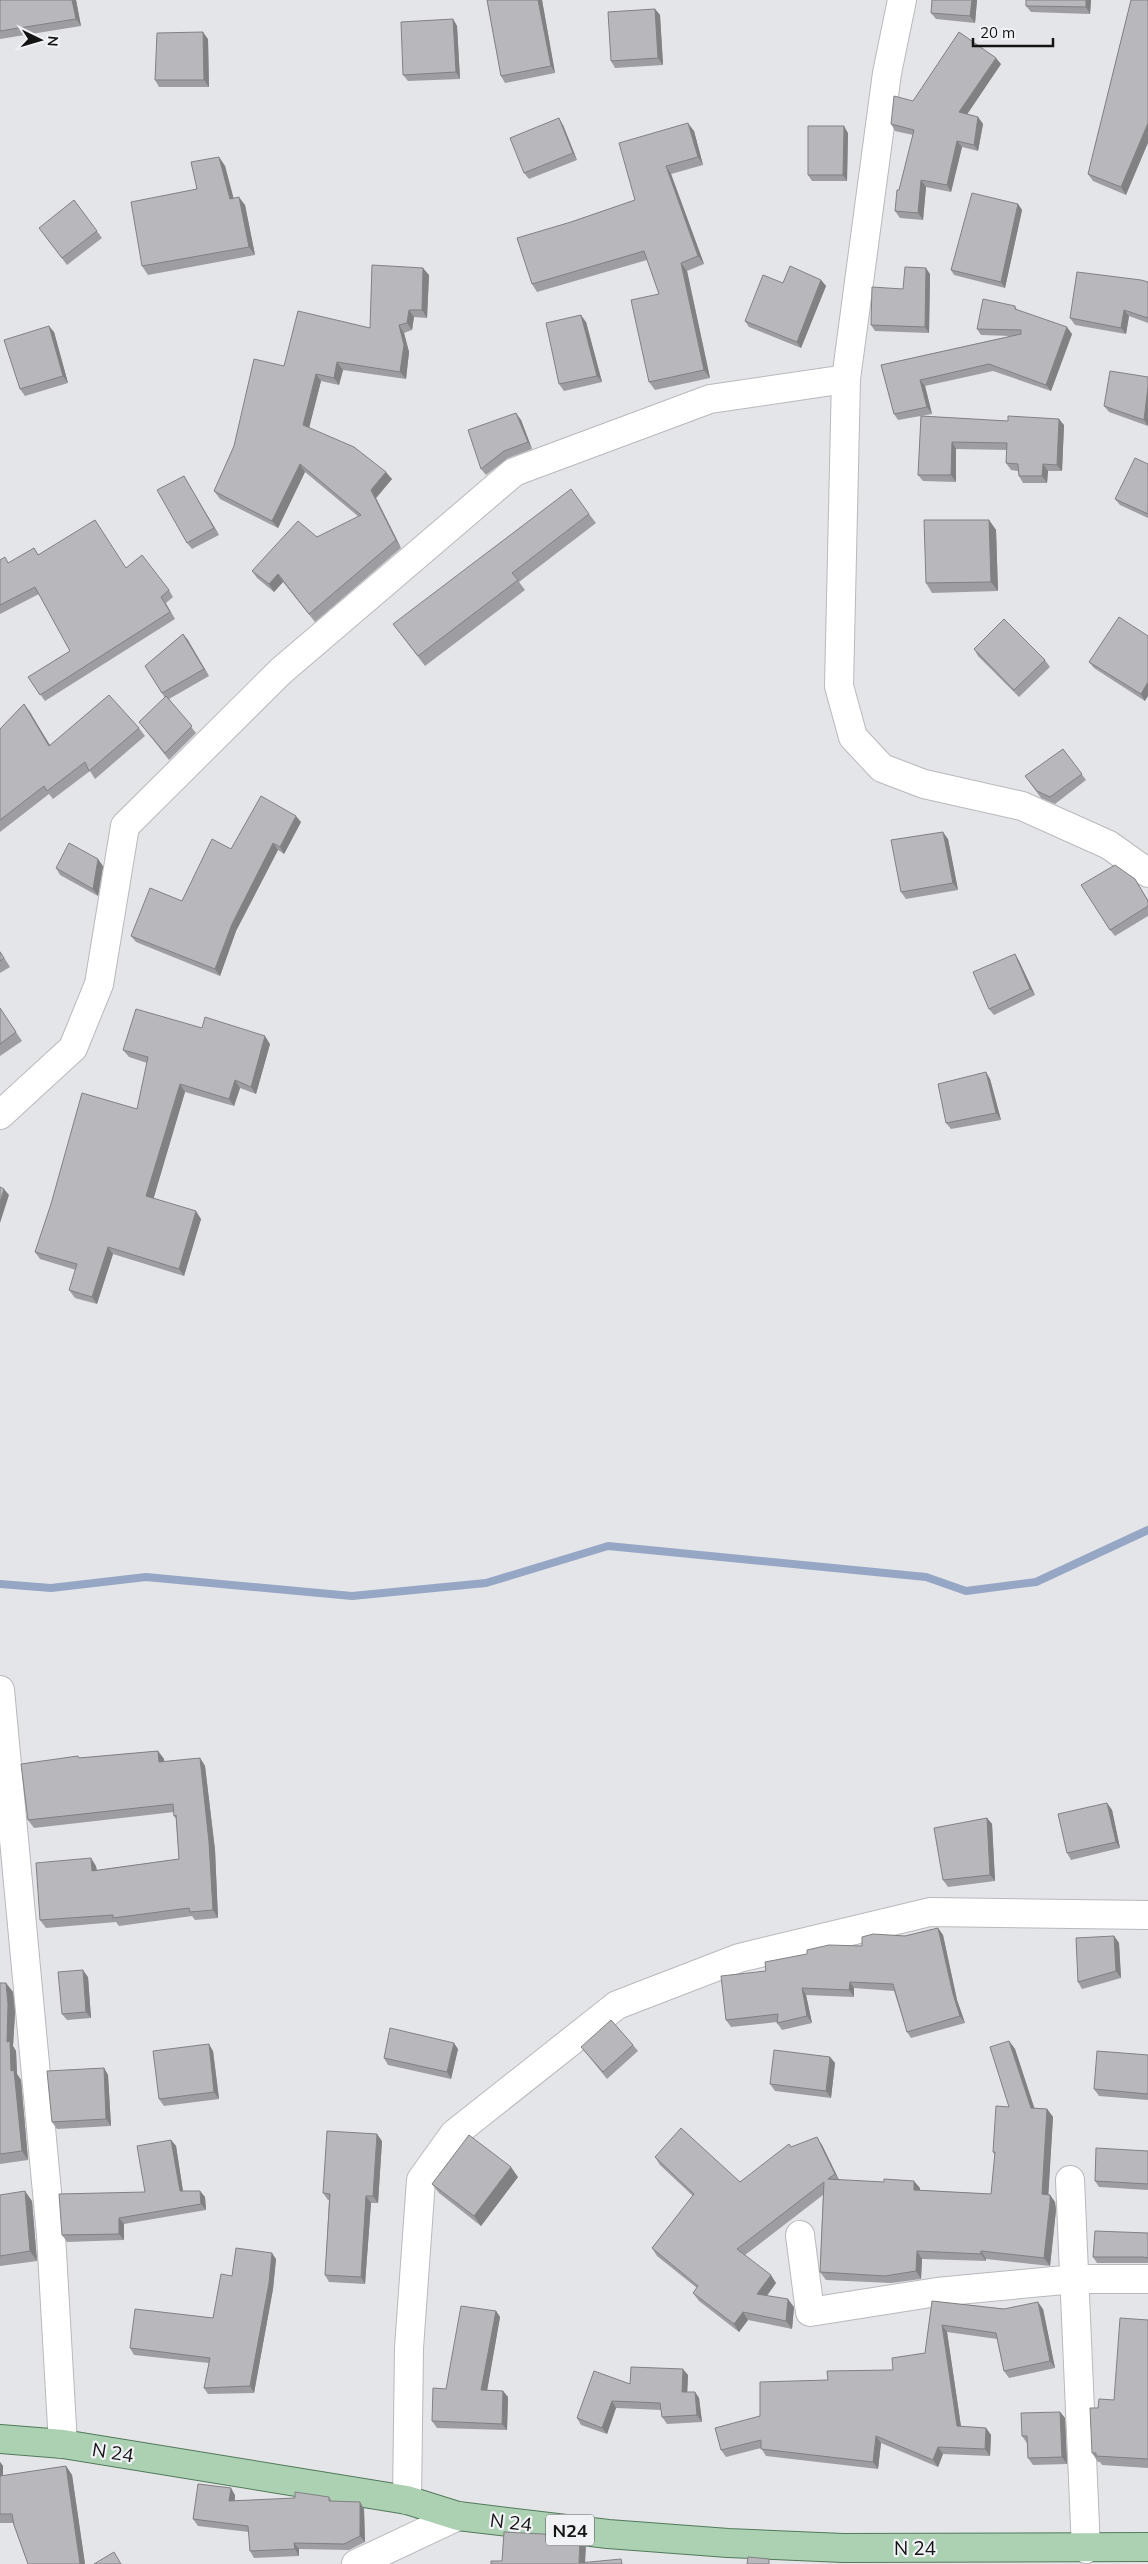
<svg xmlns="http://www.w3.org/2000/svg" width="1148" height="2564" font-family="Mulish,sans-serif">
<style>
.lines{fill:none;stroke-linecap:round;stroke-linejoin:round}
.stream{stroke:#96a6c5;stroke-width:8}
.minor-casing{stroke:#b9b9bd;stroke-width:30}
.primary-casing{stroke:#52795a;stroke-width:30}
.minor{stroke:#fff;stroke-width:28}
.primary{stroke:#acd0b2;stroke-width:28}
.wall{fill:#9e9ea2}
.shaded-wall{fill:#818184}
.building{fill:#b8b8bc;stroke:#818184}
.labels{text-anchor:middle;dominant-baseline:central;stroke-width:4.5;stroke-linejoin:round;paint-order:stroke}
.shield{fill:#f1f2f6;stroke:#565758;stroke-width:1}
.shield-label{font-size:18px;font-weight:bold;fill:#141415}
.street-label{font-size:19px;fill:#141415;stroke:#f1f2f6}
</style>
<rect width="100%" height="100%" fill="#e4e5e8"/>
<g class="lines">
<path class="stream" d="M0 1584 51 1588 146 1577 352 1596 486 1583 608 1546 926 1577 966 1591 1036 1582 1148 1530"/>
<g class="minor-casing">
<path id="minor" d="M902 0 887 73 846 379 839 686 853 737 882 768 924 784 1022 806 1109 845 1148 873
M0 1115 73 1048 99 984 125 826 281 671 514 472 710 399 846 379
M0 1690 51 2235 63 2444
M1070 2180 1086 2549
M800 2235 810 2312 937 2292 1075 2279H1148
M407 2500 409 2348 421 2180 454 2134 617 2005 739 1958 930 1912 1148 1915
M356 2564 458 2516"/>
</g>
<g class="primary-casing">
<path id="primary" d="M0 2439 63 2444 407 2500 458 2516 608 2534 728 2543 843 2548 1148 2547"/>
</g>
<use href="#minor" class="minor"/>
<use href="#primary" class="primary"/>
</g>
<path class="wall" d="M0 0H76L81 26 0 39Z
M487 0H542L555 73 505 83 501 76Z
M977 0 975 23 936 19 931 13Z
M1026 0H1091L1090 14 1031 12 1026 6Z
M1131 0 1126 195 1093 181 1088 174Z
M655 9 660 15 663 65 615 68 611 61Z
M453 19 457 26 460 79 408 81 403 75Z
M208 39 209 87H159L155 80Z
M1001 64 967 114 978 117 983 124 978 151 962 147 951 192 926 187 923 220 900 218 895 211 899 190 913 135 895 131 891 124 913 101Z
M563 125 577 160 529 179 524 173Z
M694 131 703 165 671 174 704 264 687 271 710 378 655 390 649 382 659 294 647 260 537 292 532 284 571 222 635 200Z
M848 133 847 181H812L808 175Z
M219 157 225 166 233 198 245 205 255 255 148 275 142 266Z
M74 200 102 238 67 265 44 235Z
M1018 204 1022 210 1005 288 954 275 951 270Z
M930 274 929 333 875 331 871 325 903 289Z
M429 275 427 318 414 317 412 330 404 333 409 352 406 379 343 370 339 385 321 381 309 428 392 479 376 498 401 548 315 622 283 582 274 592 257 578 252 571 317 537 359 517 305 472 278 528 220 499 214 491 284 366 370 328Z
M821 280 826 286 801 348 749 327 745 321 783 283Z
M1148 282V323L1129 316 1126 334 1075 325 1070 318Z
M1015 306 1017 310 1072 334 1051 391 993 371 925 386 932 414 898 420 894 414 881 365 1011 336 981 335 977 329Z
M586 322 602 382 564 391 559 384Z
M54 332 68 383 25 396 20 389Z
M1148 377V426L1109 412 1104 406Z
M921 416 1064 425 1062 471H1048L1047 483H1023L1019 476 1018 471 1011 470 1006 463 1007 450 956 449V482L923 481 918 475Z
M521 420 532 449 508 458 486 475 481 469Z
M1148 464V518L1120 505 1115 499Z
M184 476 219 535 192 549 187 543Z
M589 514 596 523 519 582 525 590 425 666 393 624Z
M989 520 996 530 998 591 932 593 926 583Z
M34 548 38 554 126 567 169 590 173 597 166 603 175 619 45 701 28 677 70 651 39 594 0 614V560L9 563Z
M183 634 209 676 169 699 196 733 169 760 139 722 165 698 145 666Z
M1148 636 1145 701 1094 668 1089 662Z
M974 649 1045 660 1050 667 1019 697 978 656Z
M24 704 50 745 139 728 145 736 95 779 90 771 53 799 49 794 0 832V729Z
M1063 749 1086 780 1055 804 1041 798 1025 776Z
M301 822 284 854 278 850 236 931 220 976 136 942 131 936 182 901 231 849Z
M948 839 958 890 906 899 901 892Z
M103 866 98 896 60 875 56 868Z
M1135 879 1148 900V916L1115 936 1110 930Z
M0 951 10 967 0 973Z
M1015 954 1019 961 1035 995 994 1015 989 1009Z
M0 1008 22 1041 0 1056Z
M202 1028 270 1044 256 1094 240 1088 234 1106 185 1092 153 1198 201 1219 184 1276 113 1254 97 1304 75 1298 69 1290 76 1270 40 1259 35 1252 137 1109 147 1063 129 1057 123 1050Z
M990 1079 1001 1120 951 1129 946 1123Z
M158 1751 164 1759V1762L200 1758 205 1766 215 1850 218 1918 195 1920 192 1916 119 1926 116 1922 46 1928 40 1920 96 1866 97 1870 179 1859 176 1819 174 1816V1812L34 1828 28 1820 80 1758Z
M1107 1803 1112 1810 1120 1848 1071 1860 1067 1853Z
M987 1818 992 1824 995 1881 948 1887 943 1880Z
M938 1928 943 1935 957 2000 965 2023 911 2038 907 2032 894 1991 854 1988V1997L806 1995 812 2023 782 2030 777 2023V2022L731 2027 726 2020 862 1946Z
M1114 1936 1119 1943 1121 1978 1082 1989 1078 1982Z
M88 1977 91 2018 67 2020 62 2014Z
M0 1983H6L13 1992 15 2013 13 2046 16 2051 17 2074 21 2080 28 2160 0 2164Z
M1009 2041 1015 2049 1034 2108 1047 2109 1053 2117 1048 2194 1050 2195 1055 2202 1056 2210 1050 2266 986 2259V2261L922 2259 921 2279 891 2283 826 2280 820 2272 823 2195 745 2255 776 2283 767 2296 794 2307 792 2329 748 2320 739 2332 699 2301 693 2293 697 2288 657 2256 652 2248 693 2196 660 2165 655 2157 740 2182 791 2147 822 2145 839 2180 920 2188V2190L991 2194 995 2155 993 2152 1009 2107Z
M633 2045 638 2051 607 2079 586 2053 581 2047Z
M458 2049 451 2079 388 2065 384 2058Z
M213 2051 219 2099 164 2106 159 2099Z
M1148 2055V2100L1099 2096 1094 2089Z
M830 2057 835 2063 831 2098 775 2091 770 2084Z
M104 2068 108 2075 111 2126 57 2129 52 2122Z
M171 2140 176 2146 183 2191H200L205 2197 206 2210 124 2224V2240L67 2242 62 2235 145 2192Z
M382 2141 378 2203H371L365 2284 329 2282 325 2275 329 2200H328L323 2193Z
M1148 2151V2190L1099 2187 1095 2181Z
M518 2177 481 2226 439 2193 432 2184Z
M0 2195 32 2201 37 2261 0 2266Z
M1148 2233V2263H1097L1093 2257Z
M276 2259 273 2289 254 2393 208 2394 204 2388 209 2363 134 2355 130 2348 213 2318 232 2276Z
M932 2301 1004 2309H1043L1055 2368 1009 2378 1004 2371 997 2339 947 2332 961 2427 986 2428 991 2435 990 2456 943 2454 938 2467 881 2443 878 2469 766 2456 761 2448 726 2457 721 2450 760 2416 828 2380 893 2370 925 2353Z
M496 2311 500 2317 487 2390 503 2391 508 2397 507 2430 437 2428 432 2421 446 2389Z
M1148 2320V2468L1102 2465 1100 2462H1098L1092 2453 1098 2408 1114 2400Z
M688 2375 687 2392H695L699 2398 702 2422 667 2424 662 2417 661 2410 616 2408 607 2434 581 2425 577 2418 630 2384Z
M1060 2412 1065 2418 1067 2464 1033 2465 1028 2458 1027 2443 1022 2436Z
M0 2462 3 2466V2476L66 2466 72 2475 85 2564H28L13 2523H0Z
M235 2495V2501L329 2497 332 2501 360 2502 364 2509 365 2542 349 2550 299 2549V2556L254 2558 250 2551 249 2532 198 2526 193 2519Z"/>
<path class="shaded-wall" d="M72 0H76L81 26 76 19Z
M538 0H542L555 73 551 66Z
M972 0H977L975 23 970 16Z
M1086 0H1091L1090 14 1086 7Z
M655 9 660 15 663 65 658 58Z
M453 19 457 26 460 79 456 72Z
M203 32 208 39 209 87 204 80Z
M996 58 1001 64 964 119 959 112Z
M978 117 983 124 978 151 974 145Z
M559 118 563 125 577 160 573 153Z
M688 123 694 131 703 165 698 157Z
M1148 123V143L1126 195 1121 187Z
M844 126 848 133 847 181 843 175Z
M957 141 962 147 951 192 947 185Z
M219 157 225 166 236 207 230 199Z
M666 166 671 174 704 264 698 256Z
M921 180 926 187 923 220 918 213Z
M239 197 245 205 255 255 249 247Z
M1018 204 1022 210 1005 288 1001 282Z
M681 263 687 271 710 378 704 370Z
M423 268 429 275 427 318 422 310Z
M926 268 930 274 929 333 925 327Z
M821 280 826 286 801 348 797 342Z
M409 310 414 317 412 330 407 323Z
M1124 310 1129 316 1126 334 1121 328Z
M581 315 586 322 602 382 597 376Z
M399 325 404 333 409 352 406 379 400 372Z
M49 326 54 332 68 383 63 376Z
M1067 327 1072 334 1051 391 1046 385Z
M337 362 343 370 339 385 334 378Z
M316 374 321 381 308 432 303 425Z
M920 380 925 386 932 414 927 407Z
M1148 387V426L1144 420Z
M516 413 521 420 532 449 528 442Z
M1059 419 1064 425 1062 471 1057 465Z
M952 442 956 449V482L951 475Z
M300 464 305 472 278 528 272 521Z
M1043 464 1048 471 1047 483 1042 476Z
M386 472 392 479 376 498 401 548 396 540 371 490Z
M184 476 188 483 219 535 214 528Z
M989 520 996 530 998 591 991 582Z
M278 574 283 582 274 592 269 584Z
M183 634 188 640 209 676 204 669Z
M1148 682V696L1145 701 1141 694Z
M24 704 30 712 55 754 49 746Z
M296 816 301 822 284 854 280 847Z
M943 832 948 839 958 890 953 883Z
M273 843 278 850 236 931 220 976 215 969 232 924Z
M98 859 103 866 98 896 93 889Z
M1015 954 1019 961 1035 995 1030 989Z
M265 1036 270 1044 256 1094 251 1087Z
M986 1072 990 1079 1001 1120 996 1113Z
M235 1080 240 1088 234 1106 229 1099Z
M180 1084 185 1092 152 1204 146 1196Z
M4 1189 9 1195 0 1223V1202Z
M196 1211 201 1219 184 1276 179 1269Z
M108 1247 113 1254 97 1304 92 1297Z
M158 1751 164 1759 165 1770 159 1762Z
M200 1758 205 1766 215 1850 218 1918 213 1910Z
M1107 1803 1112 1810 1120 1848 1116 1842Z
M987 1818 992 1824 995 1881 990 1875Z
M91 1858 96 1866 97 1878 92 1871Z
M938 1928 943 1935 957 2000 965 2023 960 2016 953 1994Z
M1114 1936 1119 1943 1121 1978 1116 1971Z
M83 1970 88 1977 91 2018 86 2012Z
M850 1982 854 1988V1997L849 1990Z
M6 1983 13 1992 15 2013 13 2046 16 2051 17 2074 21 2080 28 2160 22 2151 7 2042Z
M802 1988 806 1995 812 2023 807 2016Z
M1009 2041 1015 2049 1037 2116 1031 2108Z
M454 2043 458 2049 451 2079 447 2072Z
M209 2044 213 2051 219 2099 214 2092Z
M830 2057 835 2063 831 2098 826 2091Z
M104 2068 108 2075 111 2126 106 2119Z
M1047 2109 1053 2117 1048 2202 1042 2194Z
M377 2134 382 2141 378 2203 373 2196Z
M817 2137 822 2145 840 2182 835 2174Z
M171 2140 176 2146 184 2198 180 2191Z
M511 2167 518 2177 481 2226 474 2216Z
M914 2181 920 2188 919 2198 914 2190Z
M25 2191 32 2201 37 2261 30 2251Z
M200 2191 205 2197 206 2210 201 2204Z
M1050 2195 1055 2202 1056 2210 1050 2266 1044 2258Z
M366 2196 371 2203 365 2284 361 2277Z
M119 2218 124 2224V2240L119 2234Z
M917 2251 922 2259 921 2279 916 2271Z
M981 2251 986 2259V2261L981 2254Z
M272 2253 276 2259 273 2289 254 2393 250 2386Z
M771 2275 776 2283 762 2302 757 2294Z
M788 2299 794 2307 792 2329 786 2321Z
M1038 2302 1043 2309 1055 2368 1050 2361Z
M496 2311 500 2317 486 2397 481 2390Z
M743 2312 748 2320 739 2332 734 2324Z
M942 2325 947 2332 962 2433 957 2426Z
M683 2369 688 2375 687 2399 682 2392Z
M503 2391 508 2397 507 2430 502 2424Z
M695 2392 699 2398 702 2422 697 2415Z
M612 2401 616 2408 607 2434 602 2428Z
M1060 2412 1065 2418 1067 2464 1062 2457Z
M986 2428 991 2435 990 2456 985 2449Z
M876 2436 881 2443 878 2469 873 2462Z
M938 2447 943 2454 938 2467 933 2460Z
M0 2462 3 2466V2486L0 2481Z
M66 2466 72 2475 85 2564H80Z
M231 2488 235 2495 234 2508 229 2501Z
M360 2502 364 2509 365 2542 360 2536Z
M580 2539 586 2547 585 2564 579 2563Z
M294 2543 299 2549V2556L295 2549Z"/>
<path class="building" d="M0 0H72L76 19 0 31Z
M487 0H538L551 66 501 76Z
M932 0H972L970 16 931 13Z
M1026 0H1086V7L1026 6Z
M1131 0H1148V123L1121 187 1088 174Z
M655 9 658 58 611 61 608 12Z
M453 19 456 72 403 75 401 22Z
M203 32 204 80H155L157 33Z
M959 32 996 58 959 112 978 117 974 145 957 141 947 185 921 180 918 213 895 211 897 190H899L914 130 891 124 894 96 913 101Z
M559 118 573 153 524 173 510 138Z
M688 123 698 157 666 166 698 256 681 263 704 370 649 382 631 300 659 294 644 251 532 284 517 238 571 222 635 200 619 143Z
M808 126H844L843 175H808Z
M219 157 230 199 239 197 249 247 142 266 131 202 197 189 191 162Z
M972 193 1018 204 1001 282 951 270Z
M74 200 97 231 62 258 39 228Z
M372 265 423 268 422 310H409L407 323 399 325 404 345 400 372 337 362 334 378 316 374 303 425 354 447 386 472 371 490 396 540 309 614 278 574 269 584 252 571 298 521 317 537 361 515 300 464 272 521 214 491 234 446 254 359 284 366 298 311 370 328Z
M790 266 821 280 797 342 745 321 763 275 783 283Z
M905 267 926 268 925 327 871 325 872 287 903 289Z
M1077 272 1141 280 1148 282V318L1124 310 1121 328 1070 318Z
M983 299 1015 306V309L1067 327 1046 385 989 364 920 380 927 407 894 414 881 365 1021 334V330L977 329Z
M581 315 597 376 559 384 546 323Z
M49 326 63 376 20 389 4 340Z
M1110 371 1148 377V387L1144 420 1104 406Z
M516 413 528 442 504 451 481 469 468 430Z
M921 416 1008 421V416L1059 419 1057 465 1043 464 1042 476H1019L1018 464 1006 463 1007 443 952 442 951 475H918Z
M1135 458 1148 464V514L1115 499Z
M184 476 214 528 187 543 157 490Z
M571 489 589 514 512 573 518 580 418 656 393 624Z
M95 520 126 568 142 555 169 590 161 597 170 612 40 695 28 677 70 651 35 587 0 605V560L5 557 8 563 34 548 38 555Z
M924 520H989L991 582 926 583Z
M1119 617 1148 636V682L1141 694 1089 662Z
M1004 619 1045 660 1014 690 974 649Z
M183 634 204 669 162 693 145 666Z
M109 695 139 728 89 771 85 762 47 791 44 786 0 820V729L24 704 49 746Z
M166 696 192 726 165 753 139 722Z
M1063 749 1082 774 1050 797 1037 791 1025 776Z
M261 796 296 816 280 847 273 843 232 924 215 969 131 936 150 888 182 901 212 839 231 849Z
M943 832 953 883 901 892 891 840Z
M69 843 98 859 93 889 56 868Z
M1115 865 1135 879 1148 901V906L1110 930 1081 885Z
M0 952 4 958 0 961Z
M1015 954 1030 989 989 1009 973 972Z
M0 1008 16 1032 0 1044Z
M136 1009 202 1028 205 1017 265 1036 251 1087 235 1080 229 1099 180 1084 146 1196 196 1211 179 1269 108 1247 92 1297 69 1290 77 1264 35 1252 51 1204 82 1093 137 1109 148 1057 123 1050Z
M986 1072 996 1113 946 1123 938 1084Z
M0 1187 4 1189 0 1202Z
M158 1751 159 1762 200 1758 209 1842 213 1910 190 1912 189 1908 113 1918V1915L40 1920 36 1863 91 1858 92 1871 179 1859 176 1815 174 1816 173 1804 28 1820 21 1764 78 1756 79 1758Z
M1107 1803 1116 1842 1067 1853 1058 1814Z
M987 1818 990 1875 943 1880 934 1828Z
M938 1928 953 1994 960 2016 907 2032 893 1984 850 1982 849 1990 802 1988 807 2016 777 2023 778 2014 726 2020 721 1976 766 1971 765 1962 807 1954V1950L829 1945 862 1946V1937L873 1934 905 1936Z
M1114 1936 1116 1971 1078 1982 1076 1938Z
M83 1970 86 2012 62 2014 58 1972Z
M0 1983H6L8 2004 7 2042 10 2041 11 2071 14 2070 22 2151 0 2154Z
M611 2020 633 2045 603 2072 581 2047Z
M390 2028 454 2043 447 2072 384 2058Z
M1009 2041 1031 2108 1047 2109 1042 2194 1050 2195V2202L1044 2258 981 2251V2254L917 2251 916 2271 885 2276 820 2272 824 2182 737 2249 771 2275 757 2294 788 2299 786 2321 743 2312 734 2324 693 2293 698 2286 652 2248 694 2194 655 2157 681 2128 740 2182 789 2144 791 2147 817 2137 835 2174 828 2179 884 2182V2179L914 2181V2190L991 2194 995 2152H993L996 2106 1009 2107 990 2047Z
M209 2044 214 2092 159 2099 153 2051Z
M774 2050 830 2057 826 2091 770 2084Z
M1097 2051 1148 2055V2094L1094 2089Z
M104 2068 106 2119 52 2122 47 2071Z
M327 2131 377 2134 373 2196H366L361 2277 325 2275 330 2194 323 2193Z
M469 2135 511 2167 474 2216 432 2184Z
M171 2140 180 2191H200L201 2204 119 2218V2234L62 2235 59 2194 145 2192 137 2146Z
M1096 2148 1148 2151V2184L1095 2181Z
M25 2191 30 2251 0 2256V2195Z
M1095 2231 1148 2233V2258L1143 2257H1093Z
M236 2248 272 2253 269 2283 250 2386 204 2388 210 2358 130 2348 135 2309 213 2318 221 2274 232 2276Z
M932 2301 1004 2309 1038 2302 1050 2361 1004 2371 996 2333 942 2325 957 2426 986 2428 985 2449 938 2447 933 2460 876 2436 873 2462 761 2449V2440L721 2450 715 2428 760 2416V2382L828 2380 827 2371 893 2370 892 2358 925 2353Z
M461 2306 496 2311 481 2390 503 2391 502 2424 432 2421 433 2388 446 2389Z
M1120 2318 1148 2320V2459L1096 2456V2453H1092L1090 2408H1098L1099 2399 1114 2400Z
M631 2367 683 2369 682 2392H695L697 2415 662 2417 660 2403 612 2401 602 2428 577 2418 594 2371 630 2384Z
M1060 2412 1062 2457 1028 2458 1027 2436H1022L1021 2413Z
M66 2466 80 2564H28L14 2525 12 2514H0V2476Z
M198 2484 231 2488 229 2501 295 2498V2492L329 2497V2501L360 2502V2536L344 2544 294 2543 295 2549 250 2551 248 2526 193 2519Z
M504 2532 543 2534 580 2539 579 2563 621 2559 622 2564H491V2561H502Z
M114 2552 121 2564H94Z
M748 2557 769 2559V2564H747Z"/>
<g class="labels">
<rect class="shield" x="546" y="2514.5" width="48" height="31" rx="4"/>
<g class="shield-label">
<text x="570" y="2530">N24</text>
</g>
<g class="street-label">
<text transform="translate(113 2452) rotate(9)">N 24</text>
<text transform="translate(511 2522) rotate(7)">N 24</text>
<text x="915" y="2548">N 24</text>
</g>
</g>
<g transform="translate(40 40) rotate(95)" stroke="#f1f2f6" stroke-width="4" paint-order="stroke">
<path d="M0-4L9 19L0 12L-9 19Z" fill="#141415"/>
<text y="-8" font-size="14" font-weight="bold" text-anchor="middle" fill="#141415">N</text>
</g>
<path d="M973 38v8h80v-8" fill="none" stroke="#141415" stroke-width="2.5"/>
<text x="980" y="38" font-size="15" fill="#141415" stroke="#f1f2f6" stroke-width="4" paint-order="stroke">20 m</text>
</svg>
